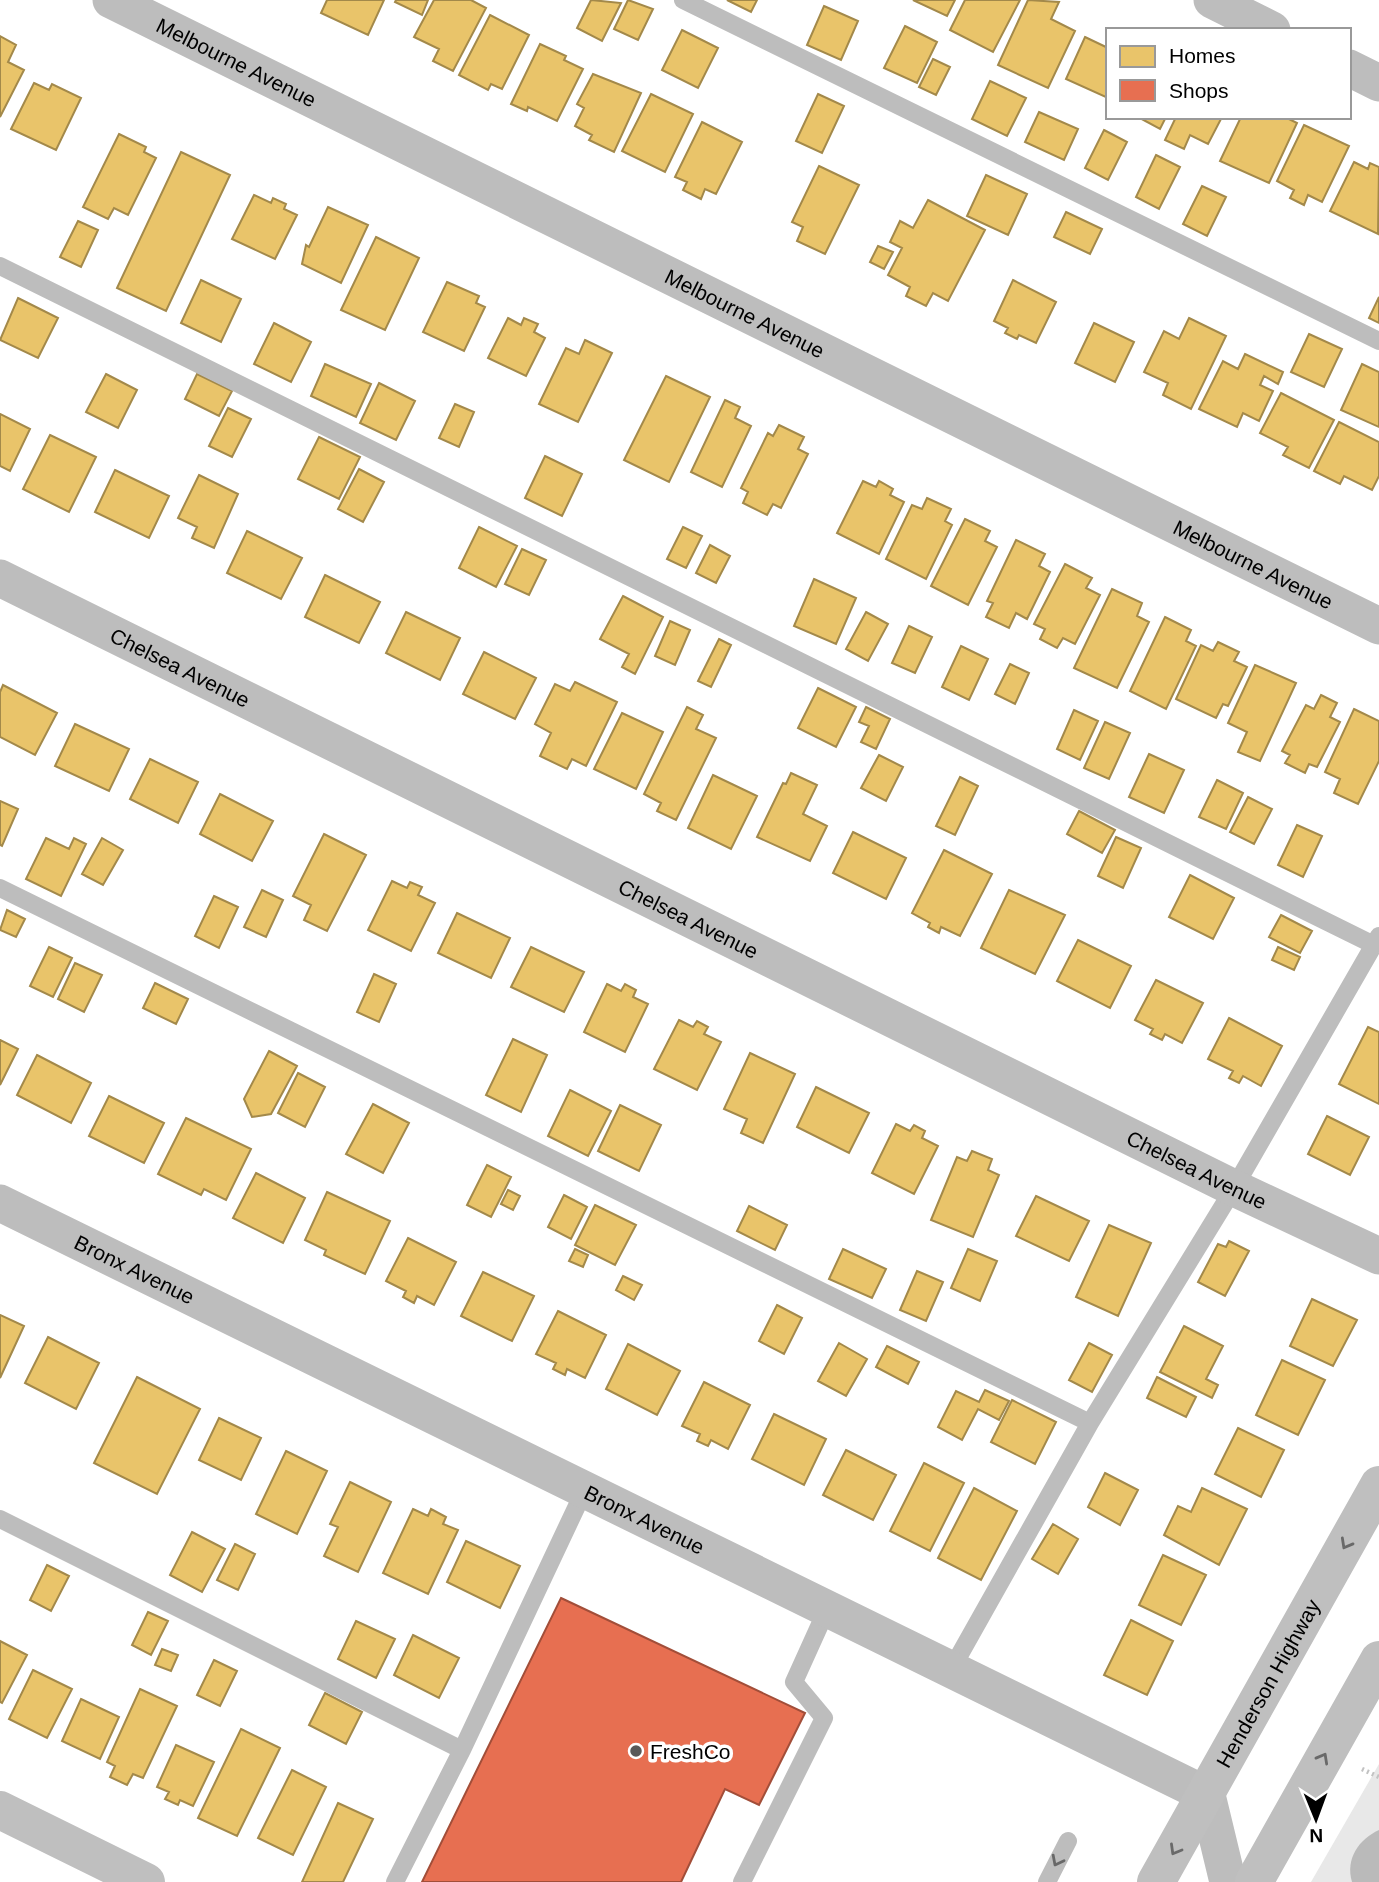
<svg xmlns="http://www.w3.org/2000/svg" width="1379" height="1882" font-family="Helvetica,sans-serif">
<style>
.green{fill:#e8e8e8}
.water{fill:#bababa}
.homes{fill:#e9c46a;stroke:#a3894a;stroke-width:2}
.shops{fill:#e76f51;stroke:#a24e39;stroke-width:2}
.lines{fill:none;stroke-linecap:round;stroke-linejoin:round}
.path{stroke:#c2c2c2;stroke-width:4.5;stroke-dasharray:2 3.5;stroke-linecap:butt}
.lane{stroke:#bdbdbd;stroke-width:18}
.street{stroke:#bdbdbd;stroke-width:37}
.secondary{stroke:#bfbfbf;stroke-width:38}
.oneway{stroke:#696969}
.oneway2{stroke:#686868}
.poi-dot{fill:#595959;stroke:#fff;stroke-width:2.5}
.labels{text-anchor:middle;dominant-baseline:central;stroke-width:7;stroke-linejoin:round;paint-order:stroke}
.street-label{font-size:21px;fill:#000;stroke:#fff}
.poi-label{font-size:21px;fill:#000;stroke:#fff;text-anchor:start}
</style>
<rect width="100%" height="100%" fill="#fff"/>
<path class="green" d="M1379 1764V1882H1311Z"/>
<path class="water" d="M1379 1830V1882H1352C1345 1859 1359 1839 1379 1830Z"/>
<path class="homes" d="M327 0H384L368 35 321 13Z
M396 0H428L422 15 395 2Z
M434 0H471L486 8 453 71 433 61 439 49 414 37Z
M591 0 621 3 602 41 577 28Z
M628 0 653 9 638 40 614 29Z
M727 0H757L751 12Z
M913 0H955L947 16Z
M965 0H1020L993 52 950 30Z
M1028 0 1059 2 1051 19 1075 31 1048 88 998 65Z
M824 6 858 21 841 60 807 45Z
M490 15 529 35 502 89 491 84 488 90 459 75Z
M905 26 937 42 917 83 884 68Z
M682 30 718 48 698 88 662 70Z
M0 36 16 45 8 62 24 70 0 117Z
M1085 37 1108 48V98L1066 79Z
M540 44 566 56 564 60 583 69 557 121 528 107 527 111 511 104Z
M933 59 950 67 936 95 919 87Z
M593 74 641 93 614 152 589 140 592 135 575 126 584 108 577 104Z
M990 81 1026 98 1007 136 972 119Z
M34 83 49 90 52 84 81 98 56 150 11 129Z
M651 94 693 114 665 172 622 151Z
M818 94 844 106 822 153 796 141Z
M1039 112 1078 129 1064 160 1025 142Z
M1138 117H1166L1160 129Z
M1176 117H1222L1208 144 1190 135 1184 149 1165 140Z
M1241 117H1285L1297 123 1269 183 1220 161Z
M702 122 742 142 716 194 705 189 701 199 683 190 687 182 675 177Z
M1304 125 1349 146 1322 202 1308 195 1304 205 1290 198 1294 190 1277 181Z
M1104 130 1127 142 1108 180 1085 168Z
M119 134 146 147 144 152 156 158 128 215 114 208 108 219 83 207Z
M181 152 230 175 166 311 117 288Z
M1156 155 1180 167 1159 209 1136 197Z
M1354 162 1368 169 1370 163 1379 167 1378 234 1330 211Z
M819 166 859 185 825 254 797 241 803 227 792 222Z
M986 175 1027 194 1008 235 967 216Z
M1202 186 1226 197 1207 236 1183 224Z
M254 195 271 203 273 198 286 204 284 209 297 215 275 259 232 239Z
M928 200 985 230 948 301 933 293 926 306 906 296 910 287 888 275 902 248 890 242 900 221 913 228Z
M328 207 368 225 341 283 302 264 306 245 309 247Z
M1066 212 1102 229 1090 254 1054 237Z
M78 221 98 230 81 267 60 257Z
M376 237 419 258 385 330 341 310Z
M878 246 893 252 884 269 870 262Z
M201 280 241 299 221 342 181 323Z
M1013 280 1056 302 1036 343 1019 335 1017 339 1005 333 1008 328 994 321Z
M447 282 479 296 476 303 485 307 464 351 423 332Z
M1379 297V323L1369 318Z
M18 298 58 318 38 358 0 340Z
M508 318 521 325 524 318 538 324 534 332 545 338 526 376 488 358Z
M1189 318 1226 336 1191 409 1163 395 1168 383 1144 372 1164 331 1179 339Z
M274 323 311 342 291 382 254 364Z
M1094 323 1134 342 1115 382 1075 363Z
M1309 334 1342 349 1324 387 1291 372Z
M585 340 612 353 578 422 539 404 566 348 579 354Z
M1245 354 1283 372 1278 384 1264 376 1260 385 1273 391 1259 421 1243 413 1237 427 1199 409 1223 361 1238 369Z
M325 364 371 384 356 417 311 396Z
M1362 364 1379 372V427L1341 410Z
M106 374 137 390 118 428 86 412Z
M197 374 232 391 219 416 185 399Z
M666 376 710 397 669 482 624 460Z
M379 383 415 401 396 440 360 423Z
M1281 393 1334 420 1309 468 1283 455 1288 447 1260 433Z
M725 400 740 407 735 418 751 426 722 487 691 472Z
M455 404 474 412 459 447 439 438Z
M228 408 251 419 232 457 209 446Z
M0 414 30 429 10 471 0 466Z
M1339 422 1379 442V476L1372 490 1344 476 1340 484 1314 471Z
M779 425 804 437 798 449 808 454 781 508 773 504 767 515 743 503 748 492 741 488 768 433 773 436Z
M50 435 96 457 69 512 23 489Z
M319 437 360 457 339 499 298 479Z
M545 456 582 474 562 516 525 498Z
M359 469 384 482 363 522 338 509Z
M115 470 169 496 149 538 95 512Z
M199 475 238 494 214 548 192 538 197 527 178 518Z
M863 481 876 487 879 481 893 489 890 495 904 502 879 554 837 533Z
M927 498 951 509 945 521 952 525 926 579 886 559 912 505 922 509Z
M965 519 990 531 985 541 997 547 968 605 931 586Z
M479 527 517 546 496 587 459 568Z
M683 527 702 536 686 568 667 559Z
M247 531 302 558 281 599 227 573Z
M1016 540 1045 554 1039 566 1050 572 1027 619 1016 613 1009 628 986 617 993 603 987 601Z
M710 545 730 556 716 583 696 573Z
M522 549 546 560 529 595 505 584Z
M1065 564 1092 578 1086 588 1100 595 1075 644 1063 638 1057 648 1040 639 1045 629 1034 624Z
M325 575 380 602 359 643 305 617Z
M814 579 856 598 836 644 794 626Z
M1112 589 1142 603 1137 616 1149 622 1117 688 1074 668Z
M623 596 663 617 635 674 622 667 629 654 600 639Z
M406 612 460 638 440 680 386 653Z
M866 612 888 624 868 661 846 649Z
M1165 617 1191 630 1186 641 1196 646 1166 709 1130 691Z
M670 621 690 630 675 665 655 656Z
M909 626 932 637 915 673 892 663Z
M719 639 731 645 711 687 698 681Z
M1218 642 1239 652 1234 661 1247 667 1228 706 1223 704 1216 718 1176 699 1201 645 1213 651Z
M961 646 988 659 969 700 942 687Z
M484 652 536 678 515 719 463 694Z
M1010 664 1029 673 1015 704 995 694Z
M1255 665 1296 683 1260 761 1238 752 1247 732 1228 723Z
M575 682 617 702 586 766 572 759 567 769 540 756 551 733 535 724 555 684 570 691Z
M3 685 57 713 35 755 0 737V692Z
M818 688 856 707 836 747 798 728Z
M1321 695 1337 703 1330 717 1340 722 1317 767 1309 764 1305 773 1285 763 1290 755 1282 751 1306 705 1314 709Z
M687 707 703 715 696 729 716 738 676 820 657 811 661 803 644 794Z
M866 707 890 719 876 749 861 742 869 726 859 722Z
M1354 709 1379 721V761L1358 804 1334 793 1340 779 1325 772Z
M1074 710 1098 721 1080 760 1057 749Z
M622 713 663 732 636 789 594 769Z
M1105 722 1130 733 1109 779 1084 768Z
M75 724 129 749 109 791 55 766Z
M1149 754 1184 770 1164 813 1129 797Z
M879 755 903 767 886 801 861 788Z
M150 759 198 782 178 823 130 799Z
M791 773 817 785 803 814 827 826 810 861 757 837 783 783 786 784Z
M713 775 757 796 731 849 688 828Z
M960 777 978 786 955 835 936 826Z
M1217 780 1243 793 1226 829 1199 817Z
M220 794 273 821 252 861 200 834Z
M1248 797 1272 809 1254 844 1230 832Z
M0 801 18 809 2 846 0 845Z
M1079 811 1115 830 1102 853 1067 834Z
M1297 825 1322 836 1303 877 1278 865Z
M853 832 906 858 886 899 833 873Z
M324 834 366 855 327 931 304 920 311 905 293 896Z
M1116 837 1141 848 1123 888 1098 876Z
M46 838 69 849 74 838 86 844 61 896 26 879Z
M102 838 123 850 103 885 82 874Z
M944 850 992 874 960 936 941 927 939 933 928 927 930 923 912 913Z
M1190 875 1234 898 1213 939 1169 917Z
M392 881 407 888 410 882 422 887 418 895 435 903 411 951 368 930Z
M262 890 283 900 266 937 244 927Z
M1009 890 1065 915 1035 974 981 948Z
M214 896 238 907 219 948 195 936Z
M7 910 25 919 16 937 0 930Z
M457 913 510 938 491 978 438 953Z
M1281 915 1312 931 1300 953 1269 937Z
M1078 940 1131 966 1110 1008 1057 981Z
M49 947 72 958 53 997 30 986Z
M531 947 584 972 564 1012 511 987Z
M1278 947 1300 957 1294 970 1272 960Z
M75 963 102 975 84 1012 58 999Z
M374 974 396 984 379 1022 357 1012Z
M1156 980 1203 1003 1182 1043 1165 1034 1162 1040 1150 1034 1153 1029 1135 1020Z
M155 983 188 999 176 1024 143 1008Z
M607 984 621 991 625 984 636 990 633 997 648 1004 625 1052 584 1032Z
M1229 1018 1282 1046 1261 1086 1243 1076 1239 1083 1229 1078 1233 1071 1208 1059Z
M679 1020 693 1027 697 1021 708 1027 704 1034 721 1042 697 1090 654 1069Z
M1368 1027 1379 1032V1104L1339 1084Z
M513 1039 547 1055 521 1112 486 1095Z
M0 1040 18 1049 0 1085Z
M269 1051 297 1066 271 1114 252 1117 244 1099Z
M750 1053 795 1074 763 1143 741 1133 747 1119 724 1109Z
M37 1055 91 1083 71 1123 17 1095Z
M298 1073 325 1087 305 1127 278 1113Z
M816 1087 869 1113 849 1153 797 1127Z
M570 1090 611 1111 588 1156 548 1136Z
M109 1096 164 1123 144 1163 89 1136Z
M373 1104 409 1123 383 1173 346 1154Z
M620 1105 661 1125 639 1171 598 1151Z
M1327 1116 1369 1137 1350 1175 1308 1154Z
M186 1118 251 1149 226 1200 204 1189 201 1195 158 1174Z
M896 1124 910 1131 914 1125 925 1131 922 1138 938 1146 914 1194 872 1173Z
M972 1151 992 1159 988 1170 999 1175 973 1237 931 1220 957 1157 967 1161Z
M487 1165 511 1177 491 1217 467 1205Z
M256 1173 305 1198 283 1243 233 1218Z
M508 1190 520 1196 513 1210 501 1204Z
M327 1192 390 1221 365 1274 324 1255 326 1250 305 1240Z
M564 1195 587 1207 571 1239 548 1227Z
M1036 1196 1089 1221 1069 1261 1016 1236Z
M595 1205 636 1225 615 1265 575 1245Z
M749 1206 787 1225 775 1250 737 1231Z
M1109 1225 1151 1243 1118 1316 1076 1297Z
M408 1238 456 1262 434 1305 417 1296 414 1303 403 1297 406 1291 386 1281Z
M1229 1241 1249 1251 1225 1296 1198 1282 1218 1244 1226 1247Z
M575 1249 588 1255 583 1267 569 1261Z
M843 1249 886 1269 872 1298 829 1279Z
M968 1249 997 1261 980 1301 951 1288Z
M917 1271 943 1282 926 1321 900 1310Z
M483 1272 534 1296 512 1341 461 1316Z
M623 1276 642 1285 634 1300 616 1290Z
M1312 1299 1357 1320 1333 1366 1290 1346Z
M777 1305 802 1318 784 1354 759 1341Z
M558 1311 606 1335 585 1378 567 1369 565 1375 553 1369 556 1363 536 1354Z
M0 1315 24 1326 0 1378Z
M1184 1326 1223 1346 1206 1379 1218 1385 1212 1398 1160 1372Z
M48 1337 99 1363 76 1409 25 1383Z
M839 1343 867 1359 846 1396 818 1381Z
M1089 1343 1112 1355 1092 1392 1069 1380Z
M628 1344 680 1371 657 1415 606 1389Z
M887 1346 919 1362 908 1384 876 1367Z
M1282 1360 1325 1380 1298 1435 1256 1415Z
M137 1377 200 1409 157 1494 94 1463Z
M1157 1377 1196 1397 1186 1417 1147 1398Z
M704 1382 750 1405 728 1449 711 1440 708 1446 697 1441 700 1434 682 1426Z
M985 1390 1009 1401 999 1420 978 1409 962 1440 938 1427 956 1391 979 1402Z
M1012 1400 1056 1422 1035 1464 991 1442Z
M774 1414 826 1439 804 1485 752 1459Z
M219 1418 261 1438 241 1480 199 1460Z
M1238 1428 1284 1450 1261 1497 1215 1474Z
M846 1450 896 1475 873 1520 823 1495Z
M286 1451 327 1471 297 1534 256 1514Z
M924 1463 964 1483 930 1551 890 1531Z
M1105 1473 1138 1490 1120 1525 1088 1507Z
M350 1482 391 1502 358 1572 324 1556 338 1527 330 1524Z
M974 1488 1017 1511 981 1580 938 1558Z
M1202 1488 1247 1509 1219 1565 1164 1535 1178 1506 1191 1512Z
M413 1509 428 1516 431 1509 446 1517 443 1524 458 1530 428 1594 383 1573Z
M1053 1524 1078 1539 1058 1574 1032 1559Z
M192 1532 225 1549 202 1592 170 1575Z
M466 1541 520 1566 500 1608 447 1582Z
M235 1544 255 1554 238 1590 217 1580Z
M1163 1555 1206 1575 1181 1625 1139 1605Z
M47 1565 69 1576 51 1611 30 1600Z
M148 1612 168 1621 151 1655 132 1645Z
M1131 1620 1173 1641 1147 1695 1104 1675Z
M356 1621 395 1639 376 1678 338 1659Z
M413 1635 459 1658 439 1698 394 1675Z
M0 1641 27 1655 2 1703 0 1702Z
M162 1649 178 1655 171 1671 155 1665Z
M214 1660 237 1671 220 1706 197 1695Z
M33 1670 72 1689 47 1738 9 1719Z
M140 1689 177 1706 143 1778 133 1774 127 1785 110 1777 115 1766 107 1762Z
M325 1693 362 1712 346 1744 309 1725Z
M81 1699 119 1717 100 1759 62 1741Z
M241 1729 280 1748 237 1836 198 1818Z
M176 1745 214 1762 193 1806 180 1800 178 1805 165 1799 169 1792 157 1787Z
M292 1770 326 1787 293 1855 258 1838Z
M338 1803 373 1819 343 1882H302Z"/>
<path class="shops" d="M561 1598 805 1713 759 1805 725 1789 681 1882H422Z"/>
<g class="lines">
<path class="path" d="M1362 1769 1379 1777"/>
<path class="lane" d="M683 0 1379 341
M0 266 1374 945
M0 888 1090 1423
M0 1519 462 1750
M951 1670 1090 1423 1234 1188 1379 936
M395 1882 462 1750 584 1491
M742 1882 824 1718 794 1682 827 1609
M1047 1882 1068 1841"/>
<g class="street">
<path id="s1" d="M111 0 1379 626"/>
<path d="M1212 0 1272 30"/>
<path d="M1349 68 1379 83"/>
<path id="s2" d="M0 578 1234 1188 1379 1256"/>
<path id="s3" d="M0 1203 1207 1795 1228 1882"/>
</g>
<g class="secondary">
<path d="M0 1810 146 1882"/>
<path id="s4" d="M1156 1882 1379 1485"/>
<path d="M1254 1882 1379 1660"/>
</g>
</g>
<defs><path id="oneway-chevron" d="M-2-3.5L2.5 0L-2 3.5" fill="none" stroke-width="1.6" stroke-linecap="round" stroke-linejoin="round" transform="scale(1.75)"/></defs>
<g class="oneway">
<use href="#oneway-chevron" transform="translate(1346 1544) rotate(119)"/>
<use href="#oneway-chevron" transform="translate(1323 1758) rotate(-61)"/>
<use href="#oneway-chevron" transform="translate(1175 1850) rotate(120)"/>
</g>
<use class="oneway2" href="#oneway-chevron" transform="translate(1057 1861) rotate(117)"/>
<circle class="poi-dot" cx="636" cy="1751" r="7"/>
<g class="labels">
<g class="street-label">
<text stroke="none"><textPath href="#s1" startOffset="140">Melbourne Avenue</textPath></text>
<text stroke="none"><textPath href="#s1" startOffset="707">Melbourne Avenue</textPath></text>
<text stroke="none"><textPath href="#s1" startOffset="1274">Melbourne Avenue</textPath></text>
<text stroke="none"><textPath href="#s2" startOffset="201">Chelsea Avenue</textPath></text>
<text stroke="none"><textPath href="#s2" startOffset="768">Chelsea Avenue</textPath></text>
<text stroke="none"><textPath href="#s2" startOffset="1335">Chelsea Avenue</textPath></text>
<text stroke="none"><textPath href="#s3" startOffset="150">Bronx Avenue</textPath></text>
<text stroke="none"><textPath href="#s3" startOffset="718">Bronx Avenue</textPath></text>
<text stroke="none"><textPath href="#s4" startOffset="228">Henderson Highway</textPath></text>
</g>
<g class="poi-label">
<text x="650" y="1751">FreshCo</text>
</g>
</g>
<rect x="1106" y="28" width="245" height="91" fill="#ffffff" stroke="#999999" stroke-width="2"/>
<rect x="1120" y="46" width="35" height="21" fill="#e9c46a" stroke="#999999" stroke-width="2"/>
<text x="1169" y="63" font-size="21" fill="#000000">Homes</text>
<rect x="1120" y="80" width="35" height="21" fill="#e76f51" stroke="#999999" stroke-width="2"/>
<text x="1169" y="98" font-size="21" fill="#000000">Shops</text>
<g transform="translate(1316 1819) rotate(179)" stroke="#ffffff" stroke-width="5" paint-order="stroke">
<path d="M0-5L12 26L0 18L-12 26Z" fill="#000000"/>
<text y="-10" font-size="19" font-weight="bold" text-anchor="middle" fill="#000000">N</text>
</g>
</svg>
